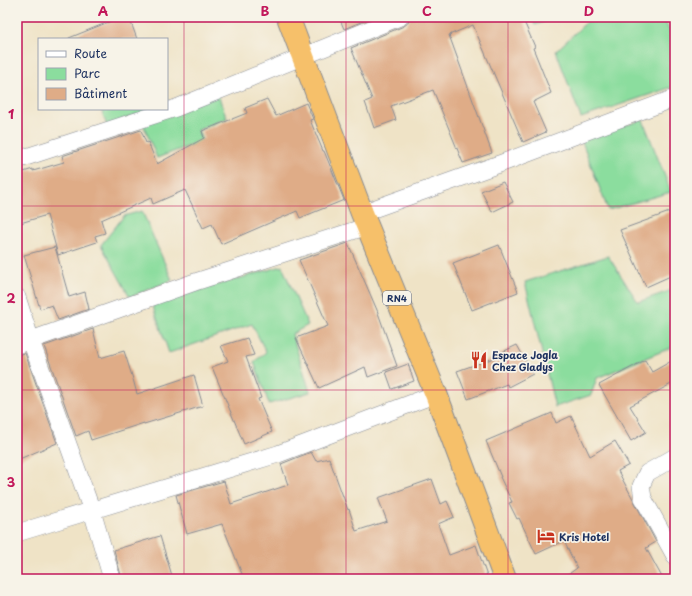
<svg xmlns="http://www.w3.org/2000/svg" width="692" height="596" font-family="'Playpen Sans',sans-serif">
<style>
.green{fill:#8bdd9e;stroke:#53867e}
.building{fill:#dfac87}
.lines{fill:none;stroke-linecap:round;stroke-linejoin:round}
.street-casing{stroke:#858992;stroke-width:18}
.highway-casing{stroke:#858992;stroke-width:24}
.street{stroke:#fff;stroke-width:17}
.highway{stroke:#f6c06b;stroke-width:22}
.grid{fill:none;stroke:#c2185b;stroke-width:1;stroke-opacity:0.55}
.labels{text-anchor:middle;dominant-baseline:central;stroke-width:3.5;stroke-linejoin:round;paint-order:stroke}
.shield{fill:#f7f3e8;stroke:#5d6a87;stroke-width:1}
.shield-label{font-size:9px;font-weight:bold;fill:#1b2f5e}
.poi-label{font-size:10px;font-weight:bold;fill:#1b2f5e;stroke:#f7f3e8;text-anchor:start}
.neatline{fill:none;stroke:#c2185b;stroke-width:1.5}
.grid-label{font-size:13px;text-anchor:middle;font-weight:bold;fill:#c2185b}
</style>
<rect width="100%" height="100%" fill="#f7f3e8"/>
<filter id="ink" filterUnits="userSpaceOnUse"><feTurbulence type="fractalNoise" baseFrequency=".025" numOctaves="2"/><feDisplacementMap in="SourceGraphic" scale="8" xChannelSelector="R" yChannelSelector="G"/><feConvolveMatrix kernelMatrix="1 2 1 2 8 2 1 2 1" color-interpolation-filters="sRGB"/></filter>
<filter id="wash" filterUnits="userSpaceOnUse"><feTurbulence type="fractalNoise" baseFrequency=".012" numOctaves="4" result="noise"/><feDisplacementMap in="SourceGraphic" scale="16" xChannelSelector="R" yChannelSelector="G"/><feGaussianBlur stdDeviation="0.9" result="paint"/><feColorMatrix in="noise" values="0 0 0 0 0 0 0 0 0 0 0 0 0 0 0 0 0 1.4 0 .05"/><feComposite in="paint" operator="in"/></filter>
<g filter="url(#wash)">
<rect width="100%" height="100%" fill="#efe3c6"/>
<path class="green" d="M532 17H557L535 25Z
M592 17H663L675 43V86L581 118 556 51Z
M218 95 227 118 198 130 202 141 157 158 143 124Z
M101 109H150L107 126Z
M643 120 671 192 608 210 581 139Z
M142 211 172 280 130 297 101 245 124 216Z
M608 256 638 302 675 289V346L597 378 591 395 555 407 525 282Z
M282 266 308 325 292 334 310 392 269 404 254 362 266 352 252 324 169 353 152 304Z"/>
<g id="blocks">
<path class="building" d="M109 17H129L137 39H69V38L111 21Z
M339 17H373L344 29Z
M410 17H522L535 47 533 48 551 93 533 102 546 132 523 142 473 25 449 35 492 153 463 163 433 90 391 106 396 120 374 128 365 102 372 99 351 48 404 26 408 23Z
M267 99 276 116 306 103 313 119 310 120 323 151H324L344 200 300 218 297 211 221 244 212 224 203 228 185 190 153 204 151 198 101 220 105 233 95 236 97 242 58 255 47 215 17 224V174L33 169V171L64 162 62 156 141 130 146 143 148 142 157 164 204 138 202 131 247 113 245 108Z
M503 182 513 202 492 212 481 191Z
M675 210V274L646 287 620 230Z
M348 243 377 310 397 366 368 377 365 367 319 388 296 338 328 326 299 260Z
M499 245 518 292 472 310 453 263Z
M55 247 69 297 85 292 89 309 58 320 52 305 40 309 24 255Z
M93 329 100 358 124 351 133 379 137 394 194 375 203 406 144 424V423L91 440 88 431 76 436 44 346Z
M247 338 254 355 246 357 261 398 258 399 272 432 244 444 212 367 228 361 221 346Z
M517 345 533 374 508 387 507 384 468 399 457 371 497 357 496 355Z
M25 353 57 443 17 460V355Z
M675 359V382L630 406 646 432 631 441 599 385 645 360 652 372Z
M408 364 414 381 392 389 386 372Z
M552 413 556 423 571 416 590 456 615 441 629 465 618 471 656 542 646 548 663 579H562L577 568 564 541 536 554 519 518 517 519 509 503 512 502 500 477H501L486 441Z
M311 452 316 461 329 458 348 510 349 509 356 531 387 521 378 498 432 479 441 504 447 501 454 517 438 524 449 555 476 545 488 579H244L222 524 187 534 176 495 224 481 231 504 288 485 281 464Z
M160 536 173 579H122L114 550Z"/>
</g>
</g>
<g filter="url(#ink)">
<use href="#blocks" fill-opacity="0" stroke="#858992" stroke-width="1"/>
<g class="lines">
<g class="street-casing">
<path id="street" d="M17 160 176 108 400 17
M362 213 502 163 675 98
M17 297 31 341 92 511 112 579
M17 345 195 282 368 226
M675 457 647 473 641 486 643 498 675 556
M17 533 278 454 436 394"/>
</g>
<g class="highway-casing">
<path id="highway" d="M288 17 362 213 436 394 505 579"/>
</g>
<use href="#street" class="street"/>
<use href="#highway" class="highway"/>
</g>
</g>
<path class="grid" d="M184 17V579M346 17V579M508 17V579M17 206H675M17 390H675"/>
<defs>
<g id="restaurant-bare" transform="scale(1.38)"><path d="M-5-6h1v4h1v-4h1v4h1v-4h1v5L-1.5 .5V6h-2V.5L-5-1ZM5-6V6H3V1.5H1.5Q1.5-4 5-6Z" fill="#c8321e" stroke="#f7f3e8" stroke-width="2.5" paint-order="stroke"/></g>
<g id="hotel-bare" transform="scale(1.38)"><path d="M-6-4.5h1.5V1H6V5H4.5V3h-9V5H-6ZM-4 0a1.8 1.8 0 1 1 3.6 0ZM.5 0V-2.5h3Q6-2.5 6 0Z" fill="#c8321e" stroke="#f7f3e8" stroke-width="2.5" paint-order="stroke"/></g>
</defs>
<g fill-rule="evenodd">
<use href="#restaurant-bare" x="479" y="360"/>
<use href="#hotel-bare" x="546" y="536"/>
</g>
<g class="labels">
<rect class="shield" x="383" y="291" width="28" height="14" rx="3"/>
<g class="shield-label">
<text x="397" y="298">RN4</text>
</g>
<g class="poi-label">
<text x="492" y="354">Espace Jogla<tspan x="492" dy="12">Chez Gladys</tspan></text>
<text x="559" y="536">Kris Hotel</text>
</g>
</g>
<rect width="692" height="596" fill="none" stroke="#f7f3e8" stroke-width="44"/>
<rect x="38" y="38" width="130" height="72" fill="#f7f3e8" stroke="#9fa5b1"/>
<rect x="46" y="51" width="20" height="6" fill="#ffffff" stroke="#9fa5b1"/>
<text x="74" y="58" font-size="12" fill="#1b2f5e">Route</text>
<rect x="46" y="68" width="20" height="12" fill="#8bdd9e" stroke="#9fa5b1"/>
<text x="74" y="78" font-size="12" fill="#1b2f5e">Parc</text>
<rect x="46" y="88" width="20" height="12" fill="#dfac87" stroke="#9fa5b1"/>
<text x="74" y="98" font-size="12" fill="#1b2f5e">Bâtiment</text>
<rect x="22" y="22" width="648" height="552" class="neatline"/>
<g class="grid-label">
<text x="103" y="16">A</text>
<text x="265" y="16">B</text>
<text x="427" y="16">C</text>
<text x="589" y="16">D</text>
<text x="11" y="119">1</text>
<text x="11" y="303">2</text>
<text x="11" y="487">3</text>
</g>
</svg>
